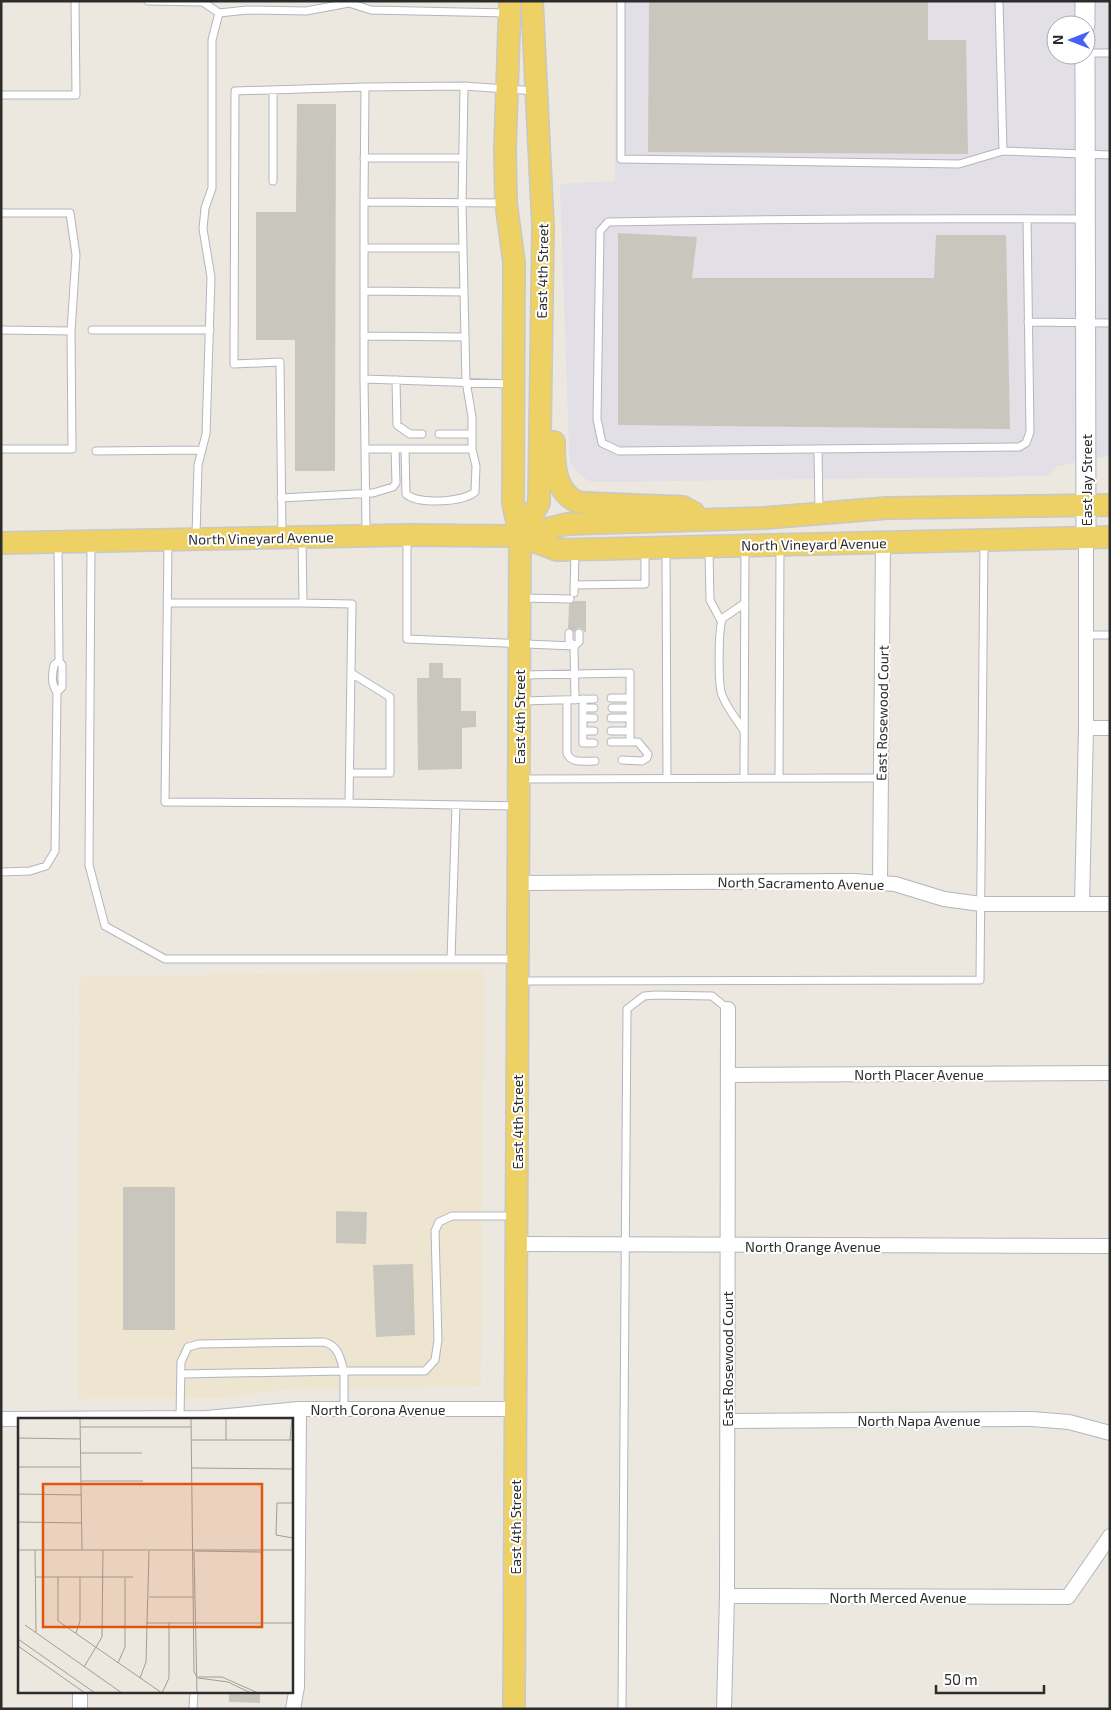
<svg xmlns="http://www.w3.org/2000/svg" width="1111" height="1710" font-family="'Exo 2',sans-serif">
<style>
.industrial{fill:#e2dfe6;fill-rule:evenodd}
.education{fill:#eee5d0}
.building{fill:#c9c6be}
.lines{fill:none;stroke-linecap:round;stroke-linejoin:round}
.lane-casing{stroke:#b3b5bf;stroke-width:9}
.street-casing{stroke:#b3b5bf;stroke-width:16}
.secondary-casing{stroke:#b3b5bf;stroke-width:21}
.primary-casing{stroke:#c8c8c8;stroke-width:24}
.lane{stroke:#fff;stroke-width:7}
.street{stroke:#fff;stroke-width:14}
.secondary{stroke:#fff;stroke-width:19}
.primary{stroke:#edd164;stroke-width:21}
.labels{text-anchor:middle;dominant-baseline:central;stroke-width:4;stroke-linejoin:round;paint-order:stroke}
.street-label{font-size:14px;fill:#2c2c2c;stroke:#fff}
.inset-road{fill:none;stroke:#a09d97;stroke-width:1}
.view{fill:#df570e;fill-opacity:0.15;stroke:#df570e;stroke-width:2.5}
.inset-edge{fill:none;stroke:#2c2c2c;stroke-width:2.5}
</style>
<rect width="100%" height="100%" fill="#ede8df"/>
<path class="industrial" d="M616 1H1110V456L1057 466 1047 476 602 482 588 481 578 472 570 463 569 450 560 184 615 181ZM1056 25H1086V55H1056Z"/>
<path class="education" d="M484 970 481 1386 283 1390 222 1398 78 1399 79 977Z"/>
<path class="building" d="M649 1H928V40H966L968 154 648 152Z
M297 104H336L335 471H295V340H256V212H296Z
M618 233 697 237 692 278H934L936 235H1006L1010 429 618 425Z
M575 601H586V633L581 628H577L574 632 568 628 569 604Z
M429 663H443V678H461V711H476V727L462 728V769L418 770 417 678H429Z
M123 1187H175V1330H123Z
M336 1211 367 1212 366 1244 336 1243Z
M413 1264 415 1335 376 1337 373 1265Z
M229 1691H260V1703L229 1702Z"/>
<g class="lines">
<g class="lane-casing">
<path id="lane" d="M148 1 203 2 219 13
M621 1V159L959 164 1003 151 1110 155
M999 1 1003 151
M219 13 247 10 306 11 349 3 371 10 507 13
M1086 53H1110
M1 95H76L75 1
M364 158H463
M273 181V91
M364 202 365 87 464 86 535 91
M504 203 364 202V379L510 384
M1 213H70L76 255 71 331 1 330
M1027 219 1030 432 1026 443 1019 447 619 451 602 443 597 419 600 231 608 222C767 219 926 218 1085 219
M364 248H463
M364 291 464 292
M1028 322 1110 323
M92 330H210
M364 336 465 337
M364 379 365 449
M396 380 397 425 410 434H422
M439 434H472
M1 449H72L71 331
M405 449 406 494C419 505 463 502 475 492L476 466 472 449
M818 450 819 512
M96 451 202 450
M281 498 373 493 393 487 396 483 395 449
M366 533 365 449H472V417L466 381 462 204 464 86
M282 535 280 362 234 364 235 91 365 87
M196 536 198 465 206 434 211 277 203 229 205 208 212 188V40L219 13
M407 538V639L574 646 575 700
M168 543 165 802 349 803 352 604 303 603 302 539
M91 545 89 865 105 926 165 959H515
M666 550 667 779
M709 550 710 600 721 621
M574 585 645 584V550
M574 593 575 551
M523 598 570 599
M168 603H303
M569 633V641L574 646 579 642V633
M1086 635H1110
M522 675 630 673V742
M57 692 62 687V665L59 661 58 543
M611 698H630
M583 699V743H594
M567 700V753C571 764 585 761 595 761
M522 701 594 699
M583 708H594
M612 708H630
M583 718H594
M611 718H630
M583 731H594
M611 731H630
M744 731C737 720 727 708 722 695 718 685 718 626 723 618L745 603
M611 742H638L648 754 647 758 642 761 622 760
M350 773H390V697L351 673
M744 778 745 549
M779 778 780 546
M521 779 881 778
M349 803 517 806
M1 872 30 871 46 866 55 851 57 692C51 684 52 675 54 665L59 661
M451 959 456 805
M521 981 980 980 984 542
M181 1374 344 1371V1409
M180 1418 181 1362 188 1347 199 1344 324 1342C339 1346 340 1358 344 1371H425L435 1360 438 1340 435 1231 439 1222 452 1216H514
M193 1709 194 1691
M622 1709 627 1009 644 996 655 995 712 996 728 1009"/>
</g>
<g class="street-casing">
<path id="street" d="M1086 728H1110
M520 883 854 881 895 884 944 899 981 904H1110
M880 883 883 542
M1082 904 1086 728V538
M728 1075 1110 1073
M517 1244 1110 1246
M1 1419 207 1418 299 1409H516
M727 1421 1032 1419 1069 1422 1110 1433
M727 1596 1068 1597 1110 1536
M80 1709V1691
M293 1709 297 1687 299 1409
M724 1709 727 1596 728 1009"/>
</g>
<g class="secondary-casing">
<path id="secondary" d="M1085 25V1
M1085 55 1086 538"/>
</g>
<g class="primary-casing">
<path id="primary" d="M510 1 505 149 506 203 514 262 513 503 520 536 514 1709
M554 442C554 463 554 489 575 501 580 504 669 506 683 507L694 513
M520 536 557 550 1110 537
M520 536 539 503 543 227 532 1
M1 543 407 535 520 536 567 524 764 518 887 508 1110 505"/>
</g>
<use href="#lane" class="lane"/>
<use href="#street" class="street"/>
<use href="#secondary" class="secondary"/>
<use href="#primary" class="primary"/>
</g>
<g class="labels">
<g class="street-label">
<text transform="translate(542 271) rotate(-89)">East 4th Street</text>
<text transform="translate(1086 480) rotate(-90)">East Jay Street</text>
<text transform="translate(261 538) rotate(-1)">North Vineyard Avenue</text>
<text transform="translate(814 544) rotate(-1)">North Vineyard Avenue</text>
<text transform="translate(882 713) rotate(-89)">East Rosewood Court</text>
<text transform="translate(519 717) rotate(-90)">East 4th Street</text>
<text transform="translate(801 883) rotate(1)">North Sacramento Avenue</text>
<text x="919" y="1074">North Placer Avenue</text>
<text transform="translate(517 1122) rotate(-90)">East 4th Street</text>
<text x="813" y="1246">North Orange Avenue</text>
<text transform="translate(727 1359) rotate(-90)">East Rosewood Court</text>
<text x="378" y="1409">North Corona Avenue</text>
<text x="919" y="1420">North Napa Avenue</text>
<text transform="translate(515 1527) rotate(-90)">East 4th Street</text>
<text x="898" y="1597">North Merced Avenue</text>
</g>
</g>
<g transform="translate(18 1418)">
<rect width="275" height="275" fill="#ede8df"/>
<path class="inset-road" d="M62 0 64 132M173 0 176 254 179 259M208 0V22M62 9H173M0 20 62 21M174 22H275M272 22 274 0M62 35H124M0 49H63M174 50 275 51M63 63H125M0 76 63 77M275 85H259L258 117 275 120M0 104 64 105M0 132H275M17 132 18 214M176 133 243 134M176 134 179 275M18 159H115M40 159V203L144 275M131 179H175M128 205H275M7 207 104 275M58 215 62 203V159M0 221 77 275M0 228 67 275M100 245 107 229V160M66 249 84 219 85 132M179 259H204L240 275M122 260 128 244 131 133M180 260 210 264 233 275M144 275 151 260V205"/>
<path class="view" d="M25 66H244V209H25Z"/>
<rect width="275" height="275" class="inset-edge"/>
</g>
<rect width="1111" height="1710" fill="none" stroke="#2c2c2c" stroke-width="5"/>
<g transform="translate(1071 40) rotate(270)"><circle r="24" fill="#ffffff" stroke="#ababab"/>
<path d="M0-4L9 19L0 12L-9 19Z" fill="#4460f5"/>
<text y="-8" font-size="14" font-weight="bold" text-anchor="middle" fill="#2c2c2c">N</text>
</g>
<path d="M936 1685v8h108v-8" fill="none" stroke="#2c2c2c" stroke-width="2.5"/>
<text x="944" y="1685" font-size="15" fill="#2c2c2c" stroke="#ffffff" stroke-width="4" paint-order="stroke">50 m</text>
</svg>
